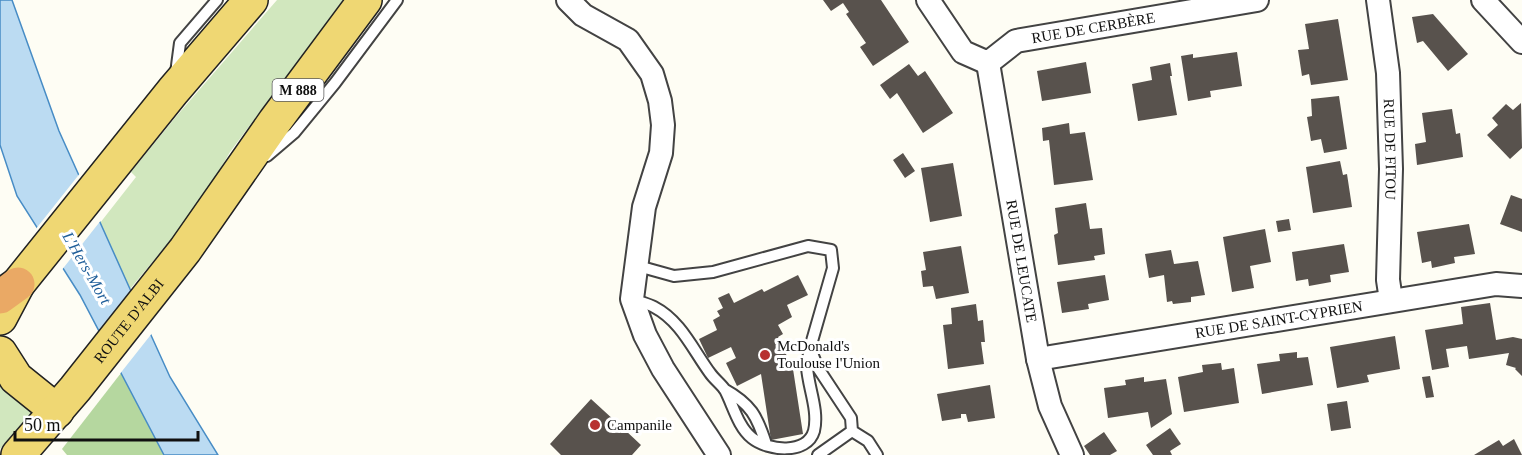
<svg xmlns="http://www.w3.org/2000/svg" width="1522" height="455" font-family="Georgia,serif">
<style>
.green{fill:#d1e7be}
.forest{fill:#b5d79f}
.water{fill:#bbdbf2;stroke:#478cc5;stroke-width:1.5}
.pier{fill:#fefdf4}
.building{fill:#58524d}
.lines{fill:none;stroke-linecap:round;stroke-linejoin:round}
.lane-casing{stroke:#434343;stroke-width:14}
.street-casing{stroke:#434343;stroke-width:26}
.primary-casing{stroke:#212121;stroke-width:36}
.highway-casing{stroke:#212121;stroke-width:36}
.lane{stroke:#fff;stroke-width:10}
.street{stroke:#fff;stroke-width:22}
.primary{stroke:#efd773;stroke-width:33}
.highway{stroke:#eaa965;stroke-width:33}
.poi-dot{fill:#b73130;stroke:#fff;stroke-width:2}
.labels{text-anchor:middle;dominant-baseline:central;stroke-width:6;stroke-linejoin:round;paint-order:stroke}
.shield{fill:#fff;stroke:#585858;stroke-width:1.5}
.shield-label{font-size:14px;font-weight:bold;fill:#101010}
.street-label{font-size:15px;fill:#101010;stroke:#fff}
.poi-label{font-size:15px;fill:#101010;stroke:#fff;text-anchor:start}
.water-label{font-size:16px;font-style:italic;fill:#205f9a;stroke:#fff}
</style>
<rect width="100%" height="100%" fill="#fefdf4"/>
<path class="green" d="M277 0H343L230 152 202 201 173 243 169 242 130 289 100 223 136 177 131 172 174 119Z
M0 375 19 403 32 412 0 449Z"/>
<path class="forest" d="M121 373 164 455H67L62 449Z"/>
<path class="water" d="M0 0H12L59 131 130 289 170 377 218 455H164L80 295 17 196 0 145Z"/>
<path class="pier" d="M81 172 102 219 61 271 35 230Z
M134 290 153 332 119 375 97 334Z"/>
<path class="building" d="M823 0H881L909 42 873 66 860 47 866 43 846 14 849 12 843 3 831 11Z
M1433 14 1468 54 1448 71 1423 41 1417 43 1412 17Z
M1338 19 1348 80 1311 85 1309 74 1302 76 1298 50 1309 49 1305 24Z
M1237 52 1242 86 1210 91 1211 97 1188 101 1181 56 1193 54V58Z
M1086 62 1091 93 1042 101 1037 71Z
M1170 63 1172 76H1170L1177 115 1138 121 1132 84 1152 80 1150 67Z
M909 64 918 76 925 71 953 113 923 133 897 93 890 99 880 85Z
M1339 96 1347 149 1324 153 1321 139 1311 141 1307 117 1312 116 1311 99Z
M1521 103 1522 148 1510 159 1487 135 1498 125 1492 118 1506 104 1513 110Z
M1452 109 1456 134 1460 133 1463 157 1417 165 1415 144 1426 142 1422 113Z
M1069 123 1070 134 1085 132 1093 180 1054 185 1049 140 1043 141 1042 128Z
M903 153 915 171 905 178 893 160Z
M1340 161 1343 175 1347 174 1352 207 1313 213 1306 167Z
M953 163 962 216 930 222 921 168Z
M1511 195 1522 199V232L1500 224Z
M1086 203 1090 229 1102 228 1105 254 1094 256 1095 260 1058 265 1054 235 1058 233 1055 208Z
M1289 219 1291 230 1278 232 1276 221Z
M1469 224 1475 254 1454 257 1455 263 1432 268 1431 261 1422 263 1417 232Z
M1265 229 1271 262 1250 266 1254 288 1232 292 1223 237Z
M1344 244 1349 272 1330 275 1331 282 1309 286 1308 279 1296 281 1292 252Z
M961 246 969 293 936 299 933 286 923 287 921 271 926 270 923 252Z
M1171 250 1174 264 1198 261 1205 295 1191 297V302L1173 304 1172 301 1167 302 1164 275 1149 278 1145 254Z
M798 275 808 295 787 305 792 317 778 325 783 334 778 337 793 369 803 434 771 440 761 374 737 386 726 363 736 358 731 347 708 358 699 339 717 330 713 320 720 316 717 311 723 308 718 298 729 293 734 303 762 289 764 292Z
M1105 275 1109 300 1088 304 1089 309 1062 313 1057 282Z
M1490 303 1496 340 1513 337 1522 339V376L1515 369 1516 368 1506 365 1509 353 1469 359 1467 346 1446 349 1449 367 1432 370 1425 330 1463 324 1461 307Z
M976 304 978 321 983 320 985 342H981L984 364 948 369 943 325 952 324 951 308Z
M1395 336 1400 369 1367 375 1369 382 1337 388 1330 347Z
M1297 352V358L1308 357 1313 385 1262 394 1257 364 1280 361 1279 354Z
M1221 363 1222 370 1234 368 1239 403 1184 412 1178 377 1203 372 1202 365Z
M1430 376 1434 397 1426 398 1422 377Z
M1144 377V382L1166 379 1172 414 1151 428 1148 412 1108 418 1104 388 1126 385 1125 380Z
M990 385 995 418 968 422 966 414H961V418L942 421 937 394Z
M591 399 615 421 617 419 627 428 625 430 641 445 632 455H561L550 444Z
M1347 401 1351 428 1331 431 1327 404Z
M1170 428 1181 444 1170 451 1172 455H1153L1146 445Z
M1104 432 1117 451 1110 455H1090L1084 446Z
M1514 439 1522 455H1474L1499 440 1503 446Z"/>
<g class="lines">
<g class="lane-casing">
<path id="lane" d="M176 73 180 43 217 0
M267 156 294 133 335 83 397 0
M638 266 674 276 713 272 808 246 831 250 833 268 810 348 818 368 851 418 852 431 818 455
M633 299C640 302 648 304 654 307 681 321 693 350 710 373 714 379 721 384 725 390 733 405 738 427 752 438 768 451 807 455 814 431 819 410 808 387 807 367 807 361 809 355 810 349
M724 389C751 404 757 416 766 444
M852 431 868 441 877 455"/>
</g>
<g class="street-casing">
<g id="street">
<path d="M568 0 583 15 628 40 652 74 660 101 663 125 661 153 644 207 632 299 645 335 663 369 719 455"/>
<path id="s1" d="M928 0 963 52 988 63 1016 41 1257 0"/>
<path id="s2" d="M1378 0 1388 73 1391 169 1388 280 1391 300"/>
<path d="M1483 0 1522 42"/>
<path id="s3" d="M988 63 1038 359 1050 406 1072 455"/>
<path id="s4" d="M1038 359 1496 284 1522 286"/>
</g>
</g>
<g class="primary-casing">
<g id="primary">
<path d="M0 318 18 284 173 91 251 0"/>
<path d="M0 353 16 378 57 411"/>
<path id="s5" d="M18 455 75 389 185 250 275 121 365 0"/>
</g>
</g>
<g class="highway-casing">
<path id="highway" d="M0 297 18 284"/>
</g>
<use href="#lane" class="lane"/>
<use href="#street" class="street"/>
<use href="#primary" class="primary"/>
<use href="#highway" class="highway"/>
</g>
<g class="poi-dot">
<circle cx="765" cy="355" r="6"/>
<circle cx="595" cy="425" r="6"/>
</g>
<g class="labels">
<rect class="shield" x="272.5" y="79" width="51" height="22" rx="4.5"/>
<g class="shield-label">
<text x="298" y="90">M 888</text>
</g>
<g class="street-label">
<text stroke="none"><textPath href="#s1" startOffset="204">RUE DE CERBÈRE</textPath></text>
<text stroke="none"><textPath href="#s2" startOffset="150">RUE DE FITOU</textPath></text>
<text stroke="none"><textPath href="#s3" startOffset="201">RUE DE LEUCATE</textPath></text>
<text stroke="none"><textPath href="#s4" startOffset="244">RUE DE SAINT-CYPRIEN</textPath></text>
<text stroke="none"><textPath href="#s5" startOffset="174">ROUTE D'ALBI</textPath></text>
</g>
<g class="poi-label">
<text x="777" y="346">McDonald's<tspan x="777" dy="17">Toulouse l'Union</tspan></text>
<text x="607" y="425">Campanile</text>
</g>
<g class="water-label">
<text transform="translate(87 268) rotate(60)">L'Hers-Mort</text>
</g>
</g>
<path d="M15 431v9h183v-9" fill="none" stroke="#101010" stroke-width="3"/>
<text x="24" y="431" font-size="18" fill="#101010" stroke="#ffffff" stroke-width="4.5" paint-order="stroke">50 m</text>
</svg>
